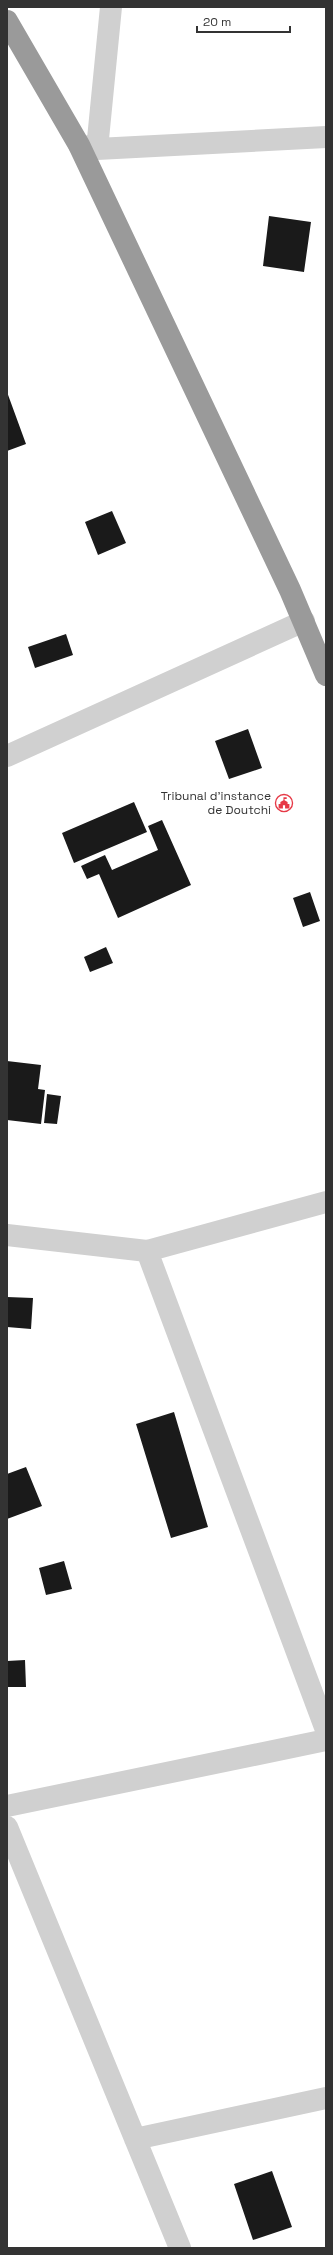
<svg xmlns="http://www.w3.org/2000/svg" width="333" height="2255" font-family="'Space Grotesk',sans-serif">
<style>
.building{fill:#1a1a1a}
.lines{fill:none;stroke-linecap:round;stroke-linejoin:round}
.street{stroke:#d0d0d0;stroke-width:22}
.highway{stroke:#9a9a9a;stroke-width:22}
.labels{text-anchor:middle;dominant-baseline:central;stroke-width:4;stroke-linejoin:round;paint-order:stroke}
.poi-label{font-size:12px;fill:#333;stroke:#fff;text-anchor:end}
</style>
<rect width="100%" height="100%" fill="#fff"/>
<path class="building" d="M269 216 311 222 304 272 263 266Z
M7 392 26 444 7 451Z
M112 511 126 543 98 555 85 522Z
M66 634 73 655 35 668 28 647Z
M248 729 262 768 229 779 215 741Z
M134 802 147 832 74 863 62 833Z
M162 820 191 885 118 918 99 874 87 879 81 866 105 855 112 870 158 850 148 826Z
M310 892 320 921 303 927 293 898Z
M106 947 113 963 90 972 84 957Z
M7 1061 41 1065 38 1089 45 1090 41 1124 7 1120Z
M47 1094 61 1096 57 1124 44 1123Z
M7 1297 33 1298 31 1329 7 1327Z
M174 1412 208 1527 171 1538 136 1424Z
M26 1467 42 1506 7 1519V1474Z
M64 1561 72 1589 46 1595 39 1568Z
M25 1660 26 1687H7V1661Z
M272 2171 292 2227 253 2240 234 2184Z"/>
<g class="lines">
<path class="street" d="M79 145 97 149 326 137
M97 149 111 7
M7 756 304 621
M7 1235 147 1251 326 1202
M147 1251 326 1730
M7 1806 326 1740
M7 1827 180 2248
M135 2139 326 2098"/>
<path class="highway" d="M7 21 79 145 290 590 326 675"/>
</g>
<defs>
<g id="civic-ring" transform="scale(0.9)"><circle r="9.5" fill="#fff" stroke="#e63946" stroke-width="1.5"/><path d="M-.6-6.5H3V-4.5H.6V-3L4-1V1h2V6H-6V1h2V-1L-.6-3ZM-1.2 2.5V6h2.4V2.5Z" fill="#e63946"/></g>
</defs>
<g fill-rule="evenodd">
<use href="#civic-ring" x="284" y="803"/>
</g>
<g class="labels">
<g class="poi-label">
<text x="271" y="796">Tribunal d'instance<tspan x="271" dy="14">de Doutchi</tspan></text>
</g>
</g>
<rect width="333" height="2255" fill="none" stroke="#333333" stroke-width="16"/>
<path d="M197 26v6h93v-6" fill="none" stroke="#333333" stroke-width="2"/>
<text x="203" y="26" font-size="12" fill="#333333" stroke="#ffffff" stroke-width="3" paint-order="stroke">20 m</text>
</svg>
